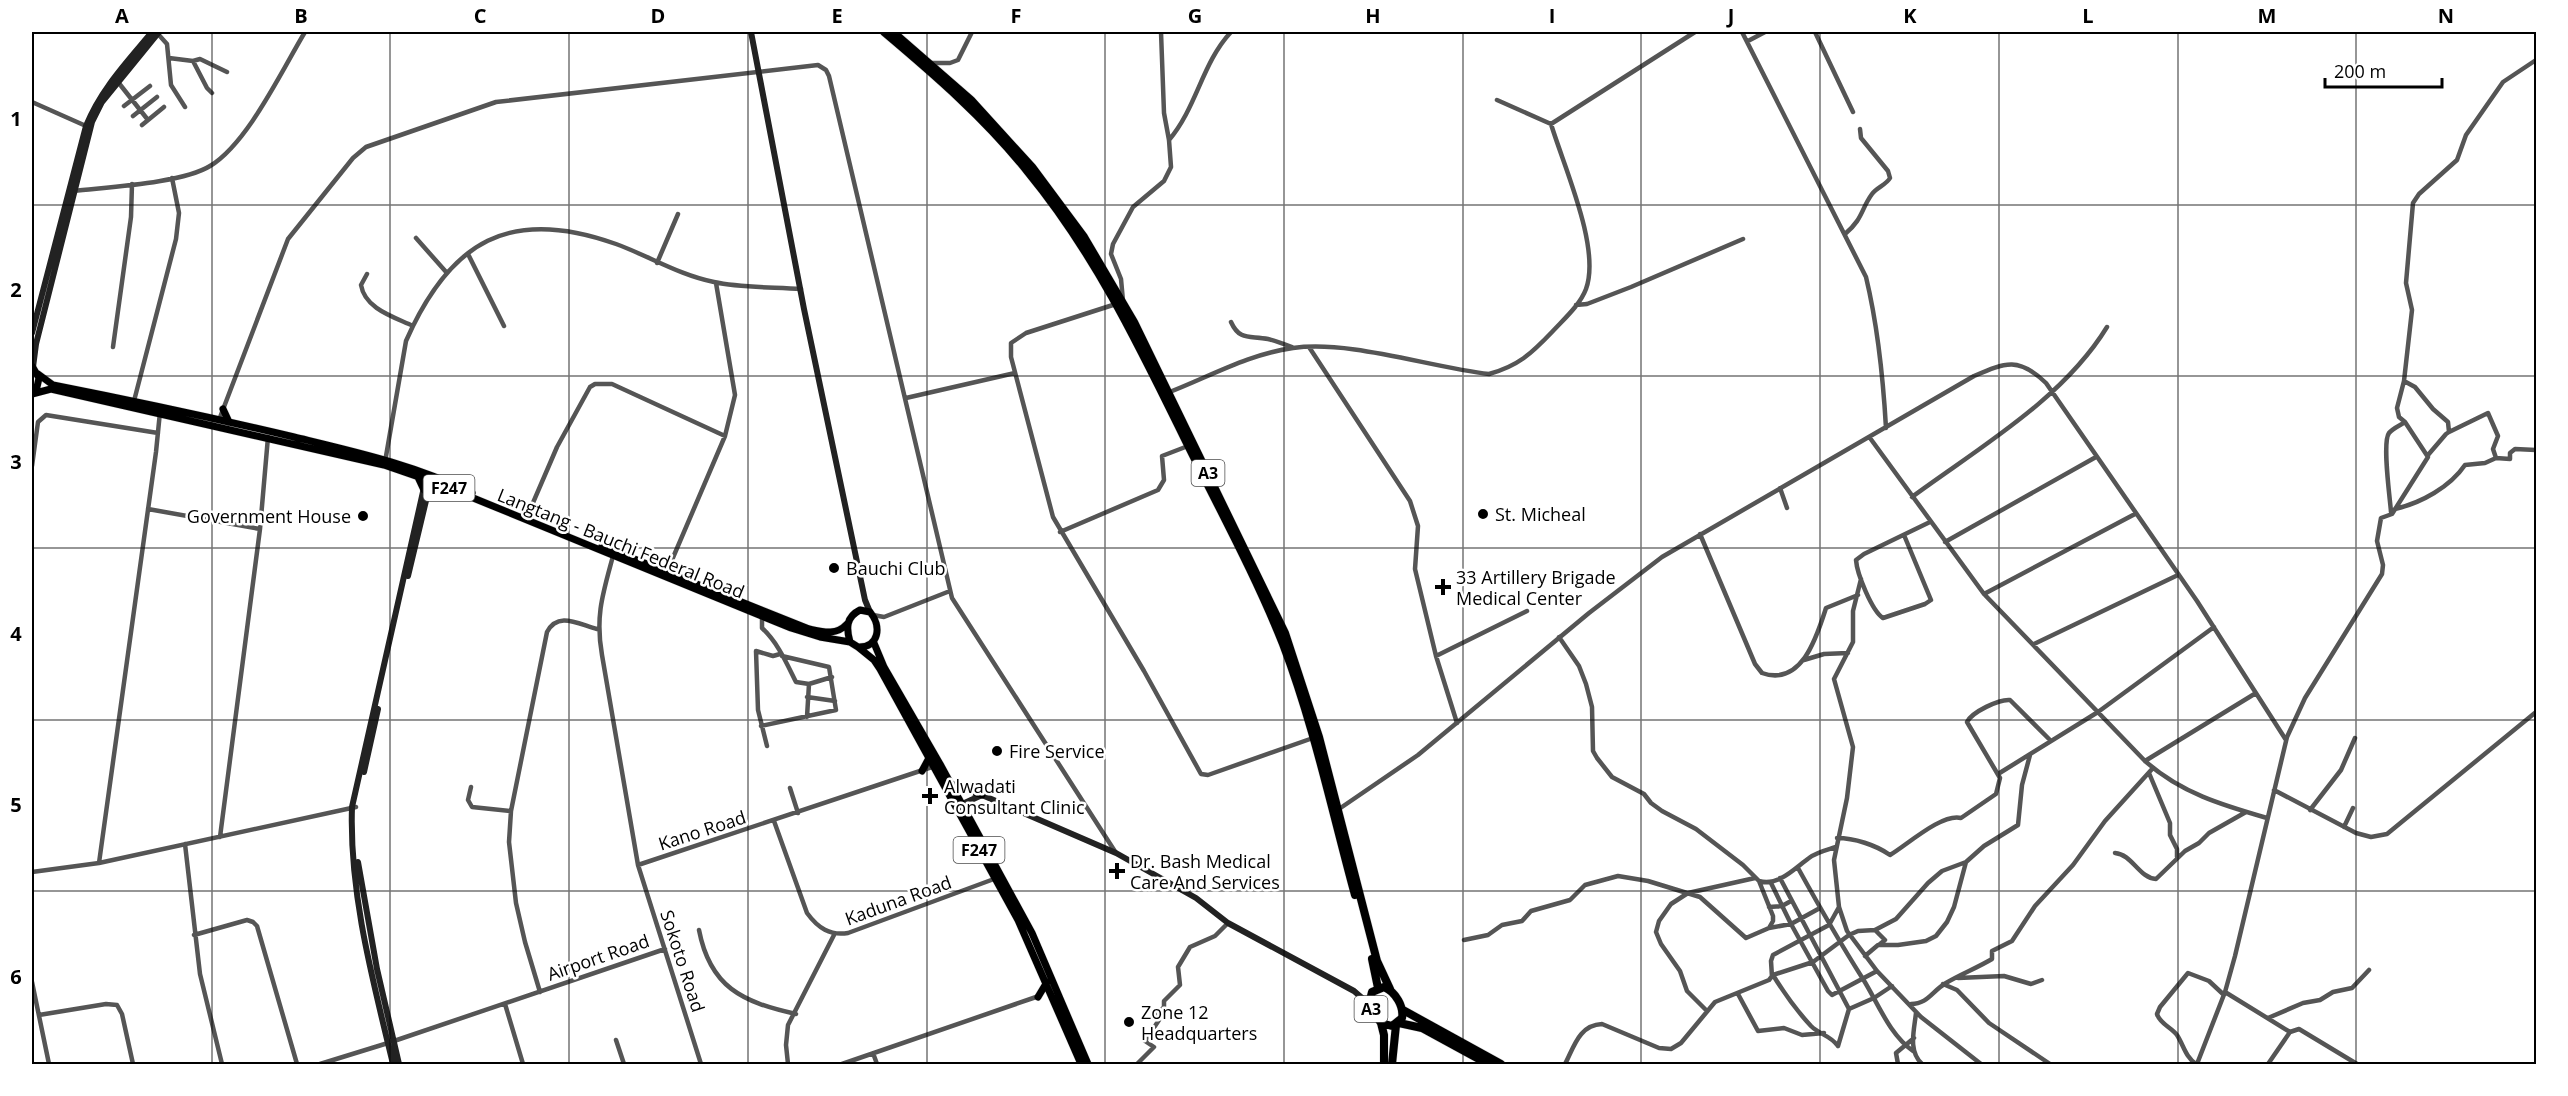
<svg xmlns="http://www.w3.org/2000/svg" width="2568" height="1096" font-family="'Open Sans',sans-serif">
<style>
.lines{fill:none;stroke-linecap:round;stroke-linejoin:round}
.primary-casing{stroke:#dbdbdb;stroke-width:8}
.highway-casing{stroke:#dbdbdb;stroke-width:9}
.street{stroke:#555;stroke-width:4.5}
.secondary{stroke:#222;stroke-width:6}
.primary{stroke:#000;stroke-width:7}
.highway{stroke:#000;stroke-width:8}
.grid{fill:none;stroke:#000;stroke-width:1.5;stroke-opacity:0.55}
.poi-dot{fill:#000;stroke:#fff;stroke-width:2}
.labels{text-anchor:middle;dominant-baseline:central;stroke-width:5;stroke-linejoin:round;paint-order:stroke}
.shield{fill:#fff;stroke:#4c4c4c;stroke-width:1.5}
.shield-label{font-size:16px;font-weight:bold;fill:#000}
.poi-label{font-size:18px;fill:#000;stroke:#fff;text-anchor:start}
.street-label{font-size:18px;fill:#000;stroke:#fff}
.neatline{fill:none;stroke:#000;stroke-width:2}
.grid-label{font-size:20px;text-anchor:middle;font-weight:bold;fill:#000}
</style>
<rect width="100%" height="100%" fill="#fff"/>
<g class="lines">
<g class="primary-casing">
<path id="primary" d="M32 366 39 378 37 387 33 392
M38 374 53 385C134 401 214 418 294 437 356 452 415 465 472 493
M32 394 51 389 384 465 439 484 791 628 820 637 850 642 858 647C879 648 882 626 870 612L860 610C846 617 846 628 850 642
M223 409 229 422
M417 475 424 490
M429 491 439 484
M602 546 809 629C823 632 836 636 847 624
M874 643 884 667 940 764 1032 933 1088 1064
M858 647 874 660 880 669 1018 920 1081 1064
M922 771 929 758
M951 784 982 795
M1038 997 1047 982"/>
</g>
<g class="highway-casing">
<path id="highway" d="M884 32C935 75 986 119 1028 172 1093 251 1136 339 1181 431 1215 501 1254 571 1283 644 1314 725 1332 811 1355 895
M893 32 971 100 1032 167 1084 237 1134 322 1285 633 1319 737 1377 961 1390 989
M1372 959 1378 988
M1384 987C1396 992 1404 1007 1402 1018L1392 1026 1381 1023 1369 1004 1372 992Z
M1403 1010 1501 1064
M1381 1023 1384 1035V1064
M1399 1023 1422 1028 1488 1064
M1392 1064 1396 1025"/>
</g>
<path class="street" d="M1742 32 1866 277C1878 327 1883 376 1886 428
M1815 32 1853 112
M158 34 167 44 171 85 185 107
M1748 41 1765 32
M169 58 193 61 200 59 227 72
M193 61 207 88 212 93
M929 63H950L958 60 972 32
M118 82 148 120
M1497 100 1551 124
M32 102 86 126
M124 106 150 86
M133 116 157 97
M142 125 164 107
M1169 140C1197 107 1202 63 1231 32
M74 191C108 187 183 183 210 166 248 143 282 70 305 32
M1845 234C1863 219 1861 209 1872 194 1877 187 1886 185 1890 178L1888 171 1861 138 1860 129
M416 238 447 273
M468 254 504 326
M657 263 678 214
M367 274 361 285C365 309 394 317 413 326
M1123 301 1121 279 1111 254 1113 244 1133 207 1164 181 1171 167 1169 140 1164 113 1161 32
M1116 304 1026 333 1011 343V357L1053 517 1144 671 1201 774 1208 775 1313 738
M1576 305 1587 304 1631 287 1743 239
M1231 322C1240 342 1251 335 1268 339 1276 341 1284 344 1292 347
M113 347 131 217 132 184
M1309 347 1410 501 1418 526 1415 569 1436 656 1457 723
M2404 381 2415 387 2433 409 2448 422 2449 432 2446 434 2428 455
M1167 393C1209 377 1248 354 1293 348 1350 340 1429 367 1489 374 1518 366 1531 354 1552 332 1564 319 1580 305 1586 289 1601 248 1564 167 1551 124L1695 32
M906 398 1015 373
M134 401 176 239 179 213 172 178
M219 420 288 239 353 158 366 147 496 102 818 65 826 70 829 76 952 598 1116 853
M2449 432 2488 413 2498 436 2493 449 2496 458
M1870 438 1984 594 2145 761C2181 793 2222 805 2267 818
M385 462 406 341C450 241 510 206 616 244 649 256 679 275 714 282 741 288 773 287 801 289
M32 466 38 422 46 415 158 433
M1780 488 1787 508
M1912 497C1980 447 2063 399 2107 327
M148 509 260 529
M2395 509C2421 503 2450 487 2465 465L2485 463 2496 458 2510 459V453L2515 449 2536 450
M2391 512C2390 498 2382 442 2389 433 2393 428 2401 425 2405 422
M526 519 557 447 590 387 595 384H612L725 436
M1060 532 1158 490 1164 480 1162 456 1188 446
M1700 534 1755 664 1762 673C1802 687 1817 636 1826 608L1858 595
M1904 535 1931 600 1925 604 1883 618C1872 611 1857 574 1856 560L1864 554 1930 522
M1945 542 2096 457
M613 556C603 593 595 616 602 655L638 865 701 1064
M666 574 725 436 735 395 716 283
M1861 579 1853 611V642L1834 679 1853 747 1847 798 1834 860 1839 907 1847 931 1877 971 1921 1017 1981 1064
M1984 594 2135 514
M873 615 884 617 950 591
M762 617V628C778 643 786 662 796 682L809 684 832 677
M1559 637 1579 666 1586 684 1592 707 1593 751 1597 758 1612 777 1644 794 1651 803 1662 811 1696 829 1743 865 1759 881 1773 916V921L1769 928
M2034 644 2178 575
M1436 656 1527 611
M1804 660 1824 654 1848 653
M807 697 835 701
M807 717 809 684
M761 726 836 710 829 667 782 656
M767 746 758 710 756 651 773 656 780 654
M2145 761 2256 693
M2149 773 2170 823V835L2177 849V857
M1998 774 2098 712 2214 627
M471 787 468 800 472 807 511 811
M790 788 798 813
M2274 790 2356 833 2371 837 2387 834 2536 712
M1339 809 1418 755 1589 613 1662 557 1974 376C2006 362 2019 357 2046 383L2197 601 2286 740
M2310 810 2341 770 2355 738
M774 821 807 913C818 928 830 936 848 933L994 879
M2344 827 2353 808
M220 837 260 529 268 437
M1837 838C1854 838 1876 845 1890 855 1907 845 1942 813 1961 818L1996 794 2000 778 1967 722C1972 712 1999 699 2010 700L2051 741
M185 844 200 974 222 1064
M2115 853C2132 854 2139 878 2156 879L2185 851 2199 843 2209 833 2246 812
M99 863 156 452 160 412
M638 865 935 766
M1798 868C1819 906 1840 943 1863 979 1878 1003 1889 1034 1913 1051
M32 872 99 863 356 807
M1780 878 1849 1009 1838 1046
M1759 881C1778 887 1795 868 1809 858 1817 852 1827 850 1836 847
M1771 883 1791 924 1828 991 1832 995 1877 971
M1769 907 1782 906 1791 901
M699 930C710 987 742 1002 796 1014
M1875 930 1885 940 1880 944
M194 935 247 920 253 922 257 926 297 1064
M1464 940 1488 935 1502 925 1522 921 1531 911 1570 900 1585 885 1618 876 1648 881 1700 897 1746 938 1769 928 1791 924 1820 908
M1865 956 1878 945H1898L1926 941 1936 936 1947 922 1954 907 1966 862 1984 846 2018 825 2022 785 2030 755
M1773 975 1813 962 1849 935 1858 931 1875 930 1896 919 1928 883 1942 871 1966 862
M1773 975C1784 993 1796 1010 1811 1026 1820 1035 1830 1035 1838 1046
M1772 977 1771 961 1773 955 1829 925 1839 907
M1958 978 2004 976 2031 984 2042 980
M32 982 49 1064
M1943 984 1957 990 1989 1023 2050 1064
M540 992 525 942 516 903 509 842 511 811 547 632C558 611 578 624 597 629
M2225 992 2290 1032
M1738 994 1758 1031 1784 1028 1802 1035 1824 1033
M505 1004 523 1064
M1911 1004C1928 1004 1932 991 1946 983 1961 974 1977 968 1992 959V951L2012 941 2035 906 2073 865 2105 821 2153 768
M1849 1009 1874 998 1892 986
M1707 1011 1687 991 1680 971 1661 944 1656 932 1659 921 1671 904 1688 893 1755 878
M1916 1013C1914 1031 1908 1051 1922 1064
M39 1015 106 1004 117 1005 122 1014 133 1064
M2268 1018 2303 1003 2320 1000 2333 992 2352 988 2369 970
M616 1040 624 1064
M394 1041 665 949
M873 1053 877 1064
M320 1064 388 1043
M788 1064 786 1045 788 1025 834 935
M842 1064 1039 996
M1137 1064 1154 1047 1145 1041 1159 1020 1154 1017 1164 1007V1001L1180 985 1178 967 1190 947 1215 936 1228 923
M1565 1064C1574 1047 1579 1025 1602 1024L1659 1048 1671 1049 1681 1043 1715 1002 1769 980 1773 975
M1898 1064 1896 1053 1914 1038
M2196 1064C2185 1056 2184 1046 2177 1035 2171 1027 2160 1024 2157 1014L2160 1007 2188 973 2209 981 2224 995
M2197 1064 2225 992 2235 956 2287 737 2305 698 2382 574 2383 565 2377 541 2381 518 2392 514 2428 457 2405 422 2399 417 2397 408 2404 381 2412 310 2406 283 2413 203 2419 194 2457 160 2466 135 2503 82 2536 60
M2268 1064 2290 1032 2299 1029 2357 1064"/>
<path class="secondary" d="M751 32 804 309 865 600 870 612
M32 333 86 126C101 89 127 62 152 32
M33 367 36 344 92 122 102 102 159 32
M408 576 430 484 428 478
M364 772 378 709
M958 806 982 795 1116 853 1196 898 1228 923 1354 991 1369 1004
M358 862 377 969 399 1064
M393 1064C373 981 349 893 352 807L425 483 431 479"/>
<use href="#primary" class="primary"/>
<use href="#highway" class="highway"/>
</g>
<path class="grid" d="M212 32V1064M390 32V1064M569 32V1064M748 32V1064M927 32V1064M1105 32V1064M1284 32V1064M1463 32V1064M1641 32V1064M1820 32V1064M1999 32V1064M2178 32V1064M2356 32V1064M32 205H2536M32 376H2536M32 548H2536M32 720H2536M32 891H2536"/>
<g class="poi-dot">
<circle cx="1483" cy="514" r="6"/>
<circle cx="363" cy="516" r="6"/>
<circle cx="834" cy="568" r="6"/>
<path d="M1440 578h6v6h6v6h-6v6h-6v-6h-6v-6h6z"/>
<circle cx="997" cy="751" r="6"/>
<path d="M927 787h6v6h6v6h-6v6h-6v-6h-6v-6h6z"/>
<path d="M1114 862h6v6h6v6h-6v6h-6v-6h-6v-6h6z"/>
<circle cx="1129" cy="1022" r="6"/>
</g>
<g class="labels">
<g class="shield">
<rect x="1191.5" y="460" width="33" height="26" rx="4.5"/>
<rect x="423.5" y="475" width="51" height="26" rx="4.5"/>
<rect x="953.5" y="837" width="51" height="26" rx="4.5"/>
<rect x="1354.5" y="996" width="33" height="26" rx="4.5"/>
</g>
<g class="shield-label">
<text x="1208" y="473">A3</text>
<text x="449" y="488">F247</text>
<text x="979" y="850">F247</text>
<text x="1371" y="1009">A3</text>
</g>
<g class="poi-label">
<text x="1495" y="514">St. Micheal</text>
<text x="351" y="516" text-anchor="end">Government House</text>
<text x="846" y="568">Bauchi Club</text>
<text x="1456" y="577">33 Artillery Brigade<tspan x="1456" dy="21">Medical Center</tspan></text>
<text x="1009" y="751">Fire Service</text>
<text x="944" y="786">Alwadati<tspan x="944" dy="21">Consultant Clinic</tspan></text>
<text x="1130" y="861">Dr. Bash Medical<tspan x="1130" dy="21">Care And Services</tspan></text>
<text x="1141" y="1012">Zone 12<tspan x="1141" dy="21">Headquarters</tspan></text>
</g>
<g class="street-label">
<text transform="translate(621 543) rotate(22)">Langtang - Bauchi Federal Road</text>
<text transform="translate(702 830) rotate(-18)">Kano Road</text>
<text transform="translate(898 900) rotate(-20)">Kaduna Road</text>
<text transform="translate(598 957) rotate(-19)">Airport Road</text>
<text transform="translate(683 961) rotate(72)">Sokoto Road</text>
</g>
</g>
<rect width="2568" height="1096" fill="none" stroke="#ffffff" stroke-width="66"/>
<path d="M2325 78v9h117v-9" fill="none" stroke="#000000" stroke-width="3"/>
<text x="2334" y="78" font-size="18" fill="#000000" stroke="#ffffff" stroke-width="4.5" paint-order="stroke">200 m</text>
<rect x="33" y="33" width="2502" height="1030" class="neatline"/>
<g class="grid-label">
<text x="122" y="23">A</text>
<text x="301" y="23">B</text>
<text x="480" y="23">C</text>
<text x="658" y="23">D</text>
<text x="837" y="23">E</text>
<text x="1016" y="23">F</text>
<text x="1195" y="23">G</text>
<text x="1373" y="23">H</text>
<text x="1552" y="23">I</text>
<text x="1731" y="23">J</text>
<text x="1910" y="23">K</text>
<text x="2088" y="23">L</text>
<text x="2267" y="23">M</text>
<text x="2446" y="23">N</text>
<text x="16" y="126">1</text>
<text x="16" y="297">2</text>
<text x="16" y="469">3</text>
<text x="16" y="641">4</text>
<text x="16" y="812">5</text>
<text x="16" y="984">6</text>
</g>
</svg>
